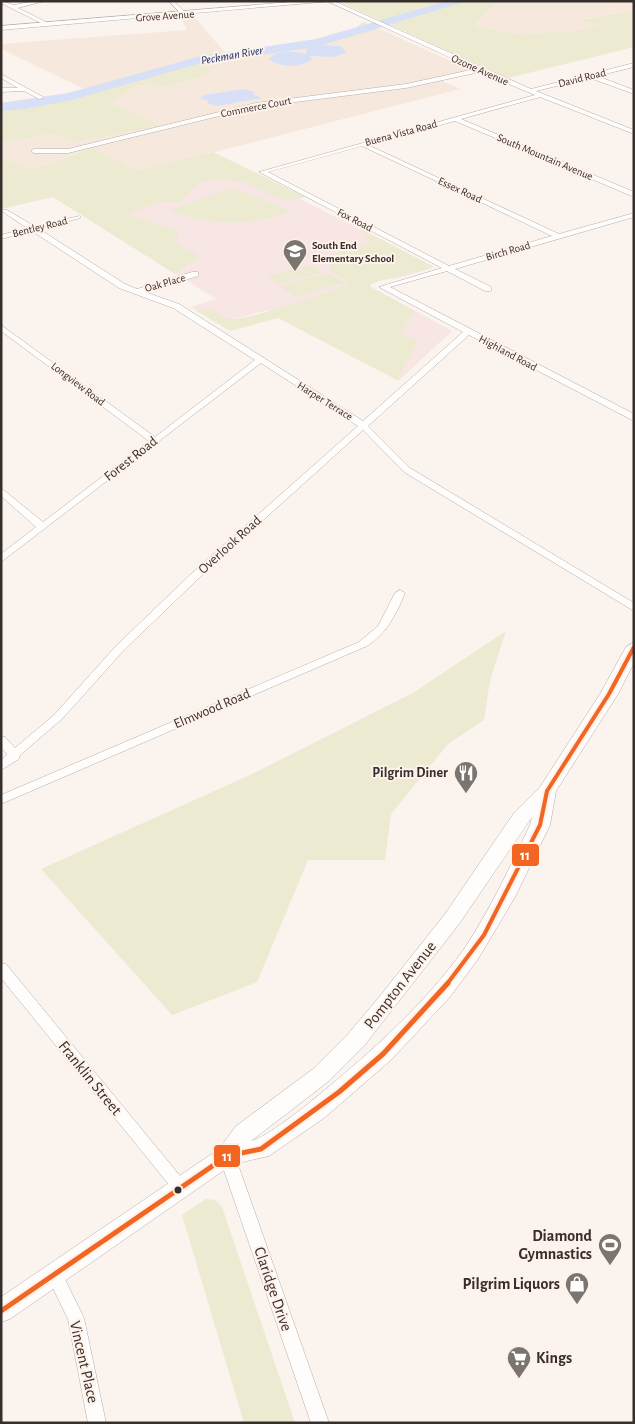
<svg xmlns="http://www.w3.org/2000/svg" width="635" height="1424" font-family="'Alegreya Sans',sans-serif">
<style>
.industrial{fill:#f7e8de}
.education{fill:#f8e6e5}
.green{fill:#ecead1}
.water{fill:#d7e0f6}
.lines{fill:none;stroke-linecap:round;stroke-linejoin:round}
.river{fill:#d7e0f6;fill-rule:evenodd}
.minor-casing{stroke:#b5aeaa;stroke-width:1}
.tertiary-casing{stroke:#b5aeaa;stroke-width:1}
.primary-casing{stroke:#b5aeaa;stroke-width:1}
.minor{fill:#fefdfc;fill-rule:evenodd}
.tertiary{fill:#fefdfc;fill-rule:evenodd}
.primary{fill:#fefdfc;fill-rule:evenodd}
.bus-1-far1-casing{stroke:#fef2ea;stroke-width:8}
.bus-1-casing{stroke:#fef2ea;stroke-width:9}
.bus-1-far1{stroke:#f26522;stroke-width:4}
.bus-1{stroke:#f26522;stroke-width:5}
.bus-dot{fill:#372f2b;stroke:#fef2ea;stroke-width:2}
.labels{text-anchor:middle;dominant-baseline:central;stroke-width:4;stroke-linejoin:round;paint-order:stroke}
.far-street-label{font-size:11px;fill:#372f2b;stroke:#fef2ea}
.far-poi-label{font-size:11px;font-weight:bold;fill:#372f2b;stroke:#fef2ea;text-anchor:start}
.far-water-label{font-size:12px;font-style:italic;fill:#132b69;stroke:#fef2ea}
.street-label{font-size:14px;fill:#372f2b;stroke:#fef2ea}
.poi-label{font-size:14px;font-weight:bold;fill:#372f2b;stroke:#fef2ea;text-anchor:end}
.near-street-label{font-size:16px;fill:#372f2b;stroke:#fef2ea}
.near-poi-label{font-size:16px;font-weight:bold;fill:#372f2b;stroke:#fef2ea;text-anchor:end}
.line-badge{stroke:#fef2ea;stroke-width:2}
.badge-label{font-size:14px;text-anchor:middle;font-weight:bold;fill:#fff}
</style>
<rect width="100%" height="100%" fill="#faf3ee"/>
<path class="industrial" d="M498 1H634V10L582 19 602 25 572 32 553 31 522 35 474 26Z
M195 18 227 55 84 89 1 49V44L187 30 182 19Z
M378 28 470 70 442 81 460 89 134 173 88 149 35 169 1 159V143L52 134 74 142 159 126 109 102 137 85 169 86 214 73 205 64 213 60 264 55Z"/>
<path class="education" d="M218 158 433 266 430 269 398 278 375 281 369 286 452 331 398 381 309 327 268 310 219 323 191 307 216 299 56 199Z"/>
<path class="green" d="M354 1H498L474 26 522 35 553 31 572 32 600 25 580 20 634 10V47L508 78 342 3Z
M363 22 381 27 366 34 264 55 213 60 205 64 214 73 169 86 137 85 110 102 160 126 74 142 52 134 1 143V104L31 103 188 60 313 42 351 32Z
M92 148 139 171 213 152 305 197 285 201 246 183 219 179 197 183 180 203 161 202 128 214 179 232 176 243 200 256 175 274 53 197 1 209V159L35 169Z
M233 188 292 211C251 226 210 227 169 210Z
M360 228 433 267C420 273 374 279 369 286L415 311 401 334 418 342 397 380 278 318 230 331 195 310C213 306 216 316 231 319 245 321 334 291 349 283L331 271 329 256 371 242Z
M311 265 323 272 278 284 267 276Z
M328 273 345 283 295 297 279 286Z
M506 631 490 680 484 720 448 744 391 814 385 860H308L257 982 172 1015 41 869 250 775 413 693Z
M206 1199 215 1200 222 1207 295 1423H244L182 1215Z"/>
<path class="water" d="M321 45 340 46 347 52 334 57 310 56 312 59C303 68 278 68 269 59 277 49 295 51 306 54L307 48Z
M245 89 255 92 253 94 262 98 217 106 207 103 209 101 200 98 204 95Z"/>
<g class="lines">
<path class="river" d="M447 1H467L316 47 201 63 71 100 25 109 1 111V103L68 93 201 56 316 39Z"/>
<g class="minor-casing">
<path id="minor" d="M1 1 14 5 34 1H45L18 8 50 24 45 25 1 3Z
M169 1H174L186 13V15H182Z
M327 1H334L531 89 634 63V67L597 76 634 90V94L590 78 536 91 634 130V134L540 97 461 119 634 192V197L455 121 368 145 559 234 634 213V217L455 269 491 287V291H485L447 271 390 287 634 414V421L469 335 368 426 410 468 634 603V611L404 472 363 430 199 578 124 650 62 719 20 755 19 759 1 770V760L7 754 1 748V736L5 737 15 748 54 715 116 646 191 574 358 426 261 363 1 562V554L36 527 1 496V488L43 522 149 441 1 331V325L155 437 255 360 173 308 119 288 32 231 1 239V235L27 228 3 212V210H7L34 226 80 216V218L39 229 125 284 137 289 192 272H198V276L145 292 179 304 363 421 463 332 379 287 442 268 259 172 535 95 480 72 406 88 256 107 68 153H34L31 151 34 149H68L256 103 406 84 475 69ZM362 146 552 236 449 266 268 172Z
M1 74 43 97 44 98 39 99 24 91 1 92V88H18L1 78Z
M400 590 405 593C396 615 387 633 367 646L1 804V795L359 642 378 626 395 593Z
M1 963 6 964 185 1182 188 1187 185 1192 180 1193 175 1192 1 978Z
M227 1150 232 1152 235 1156 329 1423H311L219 1156 222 1152Z
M54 1267 60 1269 84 1318 106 1423H88L68 1319 46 1274 48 1269Z"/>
</g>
<g class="tertiary-casing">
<path id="tertiary" d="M303 1H332L1 30V26Z"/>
</g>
<g class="primary-casing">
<path id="primary" d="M634 642V663L618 694 556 791 550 825 515 897 478 959 449 998 391 1060 324 1118 269 1156 233 1164 10 1319 1 1322V1297L219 1149 236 1126 313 1069 348 1034 380 996 445 914 514 813 540 787 600 694 626 647ZM532 817 530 825C510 867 490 910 464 949 424 1005 372 1051 320 1094 307 1105 266 1138 251 1141L329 1081 364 1046 459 924Z"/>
</g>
<use href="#minor" class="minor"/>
<use href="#tertiary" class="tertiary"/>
<use href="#primary" class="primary"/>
<g class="bus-1-far1-casing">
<path id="bus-1-far1" d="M447 984 484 935 540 825 547 791 609 694 634 647"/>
</g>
<g class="bus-1-casing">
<path id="bus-1" d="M1 1311 227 1156 261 1149 339 1092 383 1054 448 983"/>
</g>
<use href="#bus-1-far1" class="bus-1-far1"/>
<use href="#bus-1" class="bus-1"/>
</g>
<defs>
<g id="school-pin" transform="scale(1.25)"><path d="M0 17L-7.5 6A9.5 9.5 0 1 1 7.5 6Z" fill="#7b746f" stroke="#fef2ea"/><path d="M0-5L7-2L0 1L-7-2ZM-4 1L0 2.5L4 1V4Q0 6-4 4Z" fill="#fff"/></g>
<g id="restaurant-pin" transform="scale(1.25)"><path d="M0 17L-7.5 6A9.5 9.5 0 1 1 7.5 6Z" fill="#7b746f" stroke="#fef2ea"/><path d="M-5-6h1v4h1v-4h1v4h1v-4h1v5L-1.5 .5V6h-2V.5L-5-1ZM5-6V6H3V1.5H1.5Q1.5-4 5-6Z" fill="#fff"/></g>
<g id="stadium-pin" transform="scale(1.25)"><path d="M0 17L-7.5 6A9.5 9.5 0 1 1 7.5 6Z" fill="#7b746f" stroke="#fef2ea"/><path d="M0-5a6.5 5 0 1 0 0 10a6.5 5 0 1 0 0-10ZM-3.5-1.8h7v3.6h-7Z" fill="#fff"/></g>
<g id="shop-pin" transform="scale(1.25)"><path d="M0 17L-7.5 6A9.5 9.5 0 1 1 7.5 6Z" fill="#7b746f" stroke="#fef2ea"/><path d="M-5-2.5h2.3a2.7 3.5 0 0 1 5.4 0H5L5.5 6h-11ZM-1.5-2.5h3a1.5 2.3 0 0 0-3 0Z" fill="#fff"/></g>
<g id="supermarket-pin" transform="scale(1.25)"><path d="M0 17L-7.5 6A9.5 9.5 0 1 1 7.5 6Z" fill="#7b746f" stroke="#fef2ea"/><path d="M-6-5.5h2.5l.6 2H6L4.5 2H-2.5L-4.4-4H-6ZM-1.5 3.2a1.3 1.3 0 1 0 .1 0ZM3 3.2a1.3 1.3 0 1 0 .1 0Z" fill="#fff"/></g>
</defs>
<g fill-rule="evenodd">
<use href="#school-pin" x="295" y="251"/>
<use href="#restaurant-pin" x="466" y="773"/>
<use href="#stadium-pin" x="610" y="1245"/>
<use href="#shop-pin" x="577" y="1284"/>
<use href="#supermarket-pin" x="519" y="1358"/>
</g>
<circle class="bus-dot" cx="178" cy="1190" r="4.5"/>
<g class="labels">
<g class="far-street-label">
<text transform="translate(165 16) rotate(-4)">Grove Avenue</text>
<text transform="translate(480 70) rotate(24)">Ozone Avenue</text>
<text transform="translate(582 78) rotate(-14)">David Road</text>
<text transform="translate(256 107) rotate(-11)">Commerce Court</text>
<text transform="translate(401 133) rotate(-15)">Buena Vista Road</text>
<text transform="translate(545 157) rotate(23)">South Mountain Avenue</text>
<text transform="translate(460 190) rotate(25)">Essex Road</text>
<text transform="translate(355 220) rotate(27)">Fox Road</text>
<text transform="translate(40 227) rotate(-14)">Bentley Road</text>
<text transform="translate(508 251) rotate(-16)">Birch Road</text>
<text transform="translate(165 283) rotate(-16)">Oak Place</text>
<text transform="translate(508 353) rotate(28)">Highland Road</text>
<text transform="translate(78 384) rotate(37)">Longview Road</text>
<text transform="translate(325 401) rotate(32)">Harper Terrace</text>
</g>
<g class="far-poi-label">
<text x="312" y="245">South End<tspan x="312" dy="13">Elementary School</tspan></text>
</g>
<g class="far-water-label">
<text transform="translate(232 55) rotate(-10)">Peckman River</text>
</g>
<g class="street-label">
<text transform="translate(131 459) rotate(-38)">Forest Road</text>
<text transform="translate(230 545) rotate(-42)">Overlook Road</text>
<text transform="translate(212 709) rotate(-23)">Elmwood Road</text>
</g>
<g class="poi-label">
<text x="448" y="773">Pilgrim Diner</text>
</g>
<g class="near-street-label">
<text transform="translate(400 985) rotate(-52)">Pompton Avenue</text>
<text transform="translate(90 1078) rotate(51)">Franklin Street</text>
<text transform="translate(273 1289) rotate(71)">Claridge Drive</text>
<text transform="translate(84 1362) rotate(77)">Vincent Place</text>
</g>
<g class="near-poi-label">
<text x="592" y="1236">Diamond<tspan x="592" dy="18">Gymnastics</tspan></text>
<text x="560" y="1284">Pilgrim Liquors</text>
<text x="536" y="1358" text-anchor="start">Kings</text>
</g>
</g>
<g class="line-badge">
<rect x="511" y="843" width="29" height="24" rx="5" fill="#f26522"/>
<rect x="213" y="1144" width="28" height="24" rx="5" fill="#f26522"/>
</g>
<g class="badge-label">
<text x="525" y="860">11</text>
<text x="227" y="1161">11</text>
</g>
<rect width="635" height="1424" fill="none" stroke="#372f2b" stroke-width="5"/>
</svg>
